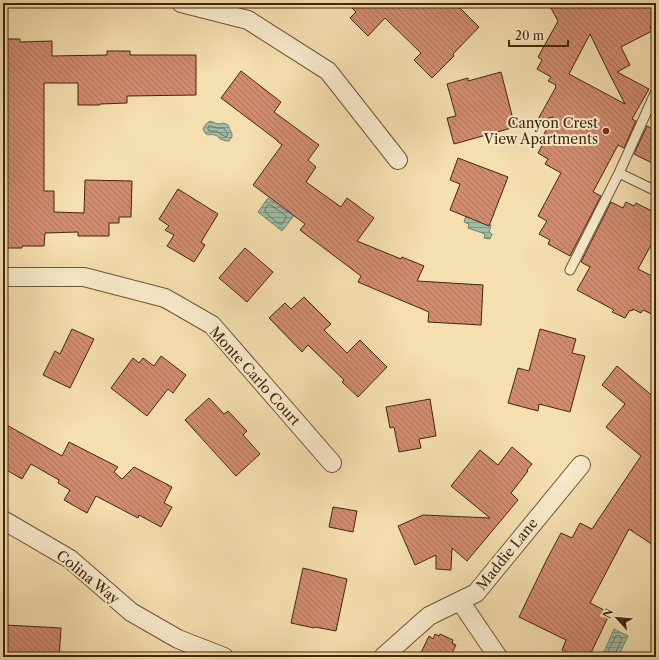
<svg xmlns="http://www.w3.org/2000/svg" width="659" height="660" font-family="'Libre Caslon Text',serif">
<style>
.water{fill:url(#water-rules);stroke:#788168}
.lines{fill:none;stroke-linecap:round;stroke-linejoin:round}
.shore{stroke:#6f7259;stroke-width:1}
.building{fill:url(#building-back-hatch);stroke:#41270c;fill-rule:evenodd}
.lane-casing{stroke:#6e5535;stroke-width:11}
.street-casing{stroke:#6e5535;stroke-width:20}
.lane{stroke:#f8eacb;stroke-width:9}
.street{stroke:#f8eacb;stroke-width:18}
.poi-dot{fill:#8f2418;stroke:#f8eacb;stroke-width:1.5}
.labels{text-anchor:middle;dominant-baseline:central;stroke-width:4;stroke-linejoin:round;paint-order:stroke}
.poi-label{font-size:14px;fill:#41270c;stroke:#f8eacb;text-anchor:end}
.street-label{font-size:14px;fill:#41270c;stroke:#f8eacb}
</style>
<defs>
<pattern id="water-rules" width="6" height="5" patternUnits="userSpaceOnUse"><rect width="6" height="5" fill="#9dbda6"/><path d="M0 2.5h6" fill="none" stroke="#829a86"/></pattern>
<pattern id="building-back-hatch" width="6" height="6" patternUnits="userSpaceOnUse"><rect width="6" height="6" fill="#d38b70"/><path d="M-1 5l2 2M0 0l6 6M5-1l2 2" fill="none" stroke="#ad725a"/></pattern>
</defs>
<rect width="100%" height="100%" fill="#f5deaf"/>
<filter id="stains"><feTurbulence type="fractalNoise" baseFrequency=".005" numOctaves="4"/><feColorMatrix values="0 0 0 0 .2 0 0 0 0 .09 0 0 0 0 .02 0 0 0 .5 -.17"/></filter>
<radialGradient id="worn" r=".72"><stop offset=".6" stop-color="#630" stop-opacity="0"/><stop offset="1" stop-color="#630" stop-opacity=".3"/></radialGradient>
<path class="water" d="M210 121 218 124 224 123 228 125 232 134V137L229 141C225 141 222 140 219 138 218 137 218 136 217 136 210 132 207 139 203 129L206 124Z
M268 198 287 212 289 210 295 214 282 231 258 212Z
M466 216 491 225 489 232 492 234 490 239 484 238 485 234 468 228 469 224 464 222Z
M614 629 628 636 618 657H610L603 654Z"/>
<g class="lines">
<path class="shore" d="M209 126H211L217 128H224L228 134 227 136 226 137 216 131H209L208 129Z
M268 205H271L286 216V218L282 224H279L265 212V210Z
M610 657 608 651 616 636 618 635 621 637 622 639 615 654V657"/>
</g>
<path class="building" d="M347 3H455L479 27 453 54 454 56 432 78 414 60 421 53 385 18 368 36 350 18 356 12Z
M560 3H656V24L650 27 652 31 621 47 630 65 617 72 649 89 632 119 636 121 624 148 618 145 593 192 601 196 570 256 548 244 550 240 539 234 547 221 538 216 561 173 545 164 548 159 538 153 545 140 542 138 553 117 537 121 556 87 555 86 556 85 548 81 551 77 537 69 542 60 538 57 558 21 551 8ZM590 34 610 75 625 104 569 74Z
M3 39H20V42L52 41V56L107 55V51H130V55H196V95L127 96V103L100 104V105H78V83H44V191H54V212L84 213 85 180 132 181 131 217H119V223H109V236H78V232L45 233 44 246H22V248H3Z
M241 71 281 102 274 112 319 145 308 160 316 167 306 182 341 207 347 198 374 218 357 241 401 259 402 257 424 266 417 281 483 285 481 325 428 322 429 312 358 282 361 276 300 230 305 224 253 185 282 145 277 141H278L221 98Z
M501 72 515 127 454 144 447 118 456 116 447 84 468 78V81Z
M647 126 656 131V165L634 154Z
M458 158 508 177 489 226 450 210 460 184 450 180Z
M178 189 218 214 201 242 205 245 194 262 167 246 174 235 165 230 169 226 159 219Z
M611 202 623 208 626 202 634 206 636 203 656 213V236L638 269 656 278V316L643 310 641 313 633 309 632 311 630 310 625 318 612 312 614 310 577 290 590 267 581 262Z
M245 248 273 272 247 302 219 278Z
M304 297 331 324 324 330 347 353 360 340 387 367 358 397 342 382 344 380 308 345 302 352 269 318 285 303 291 309Z
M72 329 94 339 70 388 43 375 55 351 60 354Z
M540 329 576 339 572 353 585 356 570 412 539 404 538 411 508 403 518 368 529 371Z
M161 356 186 375 173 393 168 389 147 416 111 388 133 358 139 363 143 358 154 366Z
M617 366 656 399V547L629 529 590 603 610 613 589 657H577L562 650 566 640 519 617 546 561 561 533 572 538 580 523 592 529 641 456 606 427 625 404 602 385Z
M209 398 224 414 228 411 247 431 243 435 260 454 236 476 185 420Z
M430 399 436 436 419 439 421 448 399 452 394 427 390 428 386 407Z
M3 423 62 456 69 442 118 467 114 472 122 479 134 467 172 487 164 503 172 507 161 527 139 515 138 518 96 496 87 513 64 500 70 490 58 483 59 480 31 464 22 479 3 468Z
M512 447 532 464 527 470 528 471 511 493 518 500 498 524 467 561 452 548 451 570 436 569V555L415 565 398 526 423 515 490 518 451 486 480 450 498 465Z
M333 507 357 511 353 532 329 527Z
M303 568 347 579 336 631 315 627 314 628 291 623Z
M5 625 61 628 59 657H3Z
M435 634 439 636 440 634 453 640 452 643 456 645 450 657H419L429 636 433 639Z"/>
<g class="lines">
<g class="lane-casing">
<path id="lane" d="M656 91 619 173 656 191
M570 270 619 173"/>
</g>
<g class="street-casing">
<path id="street" d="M181 3 248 20 328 71 398 160
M3 277H84L165 298 212 325 332 463
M3 520 70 559 131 612 178 639 224 657
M460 601 498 657
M383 657 429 616 476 593 581 465"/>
</g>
<use href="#lane" class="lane"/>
<use href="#street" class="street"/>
</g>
<circle class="poi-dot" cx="606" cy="131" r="4"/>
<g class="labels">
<g class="poi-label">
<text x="598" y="123">Canyon Crest<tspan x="598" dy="16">View Apartments</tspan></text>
</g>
<g class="street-label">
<text transform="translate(255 376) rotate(48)">Monte Carlo Court</text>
<text transform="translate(507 554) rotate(-51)">Maddie Lane</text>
<text transform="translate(88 577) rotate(39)">Colina Way</text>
</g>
</g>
<rect width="659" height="660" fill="none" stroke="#f5deaf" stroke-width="16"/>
<rect x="4" y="4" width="651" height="652" fill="none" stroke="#41270c" stroke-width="2"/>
<rect x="8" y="8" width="643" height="644" fill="none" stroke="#41270c"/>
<g transform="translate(617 618) rotate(297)" stroke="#f8eacb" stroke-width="3" paint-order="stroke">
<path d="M0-3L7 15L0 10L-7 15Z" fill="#41270c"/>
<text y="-6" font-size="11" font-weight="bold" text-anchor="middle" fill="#41270c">N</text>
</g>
<path d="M509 40v6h59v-6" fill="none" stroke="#41270c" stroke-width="2"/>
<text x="515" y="40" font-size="12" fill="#41270c" stroke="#f8eacb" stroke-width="3" paint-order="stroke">20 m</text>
<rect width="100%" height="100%" filter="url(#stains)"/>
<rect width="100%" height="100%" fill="url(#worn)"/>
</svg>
